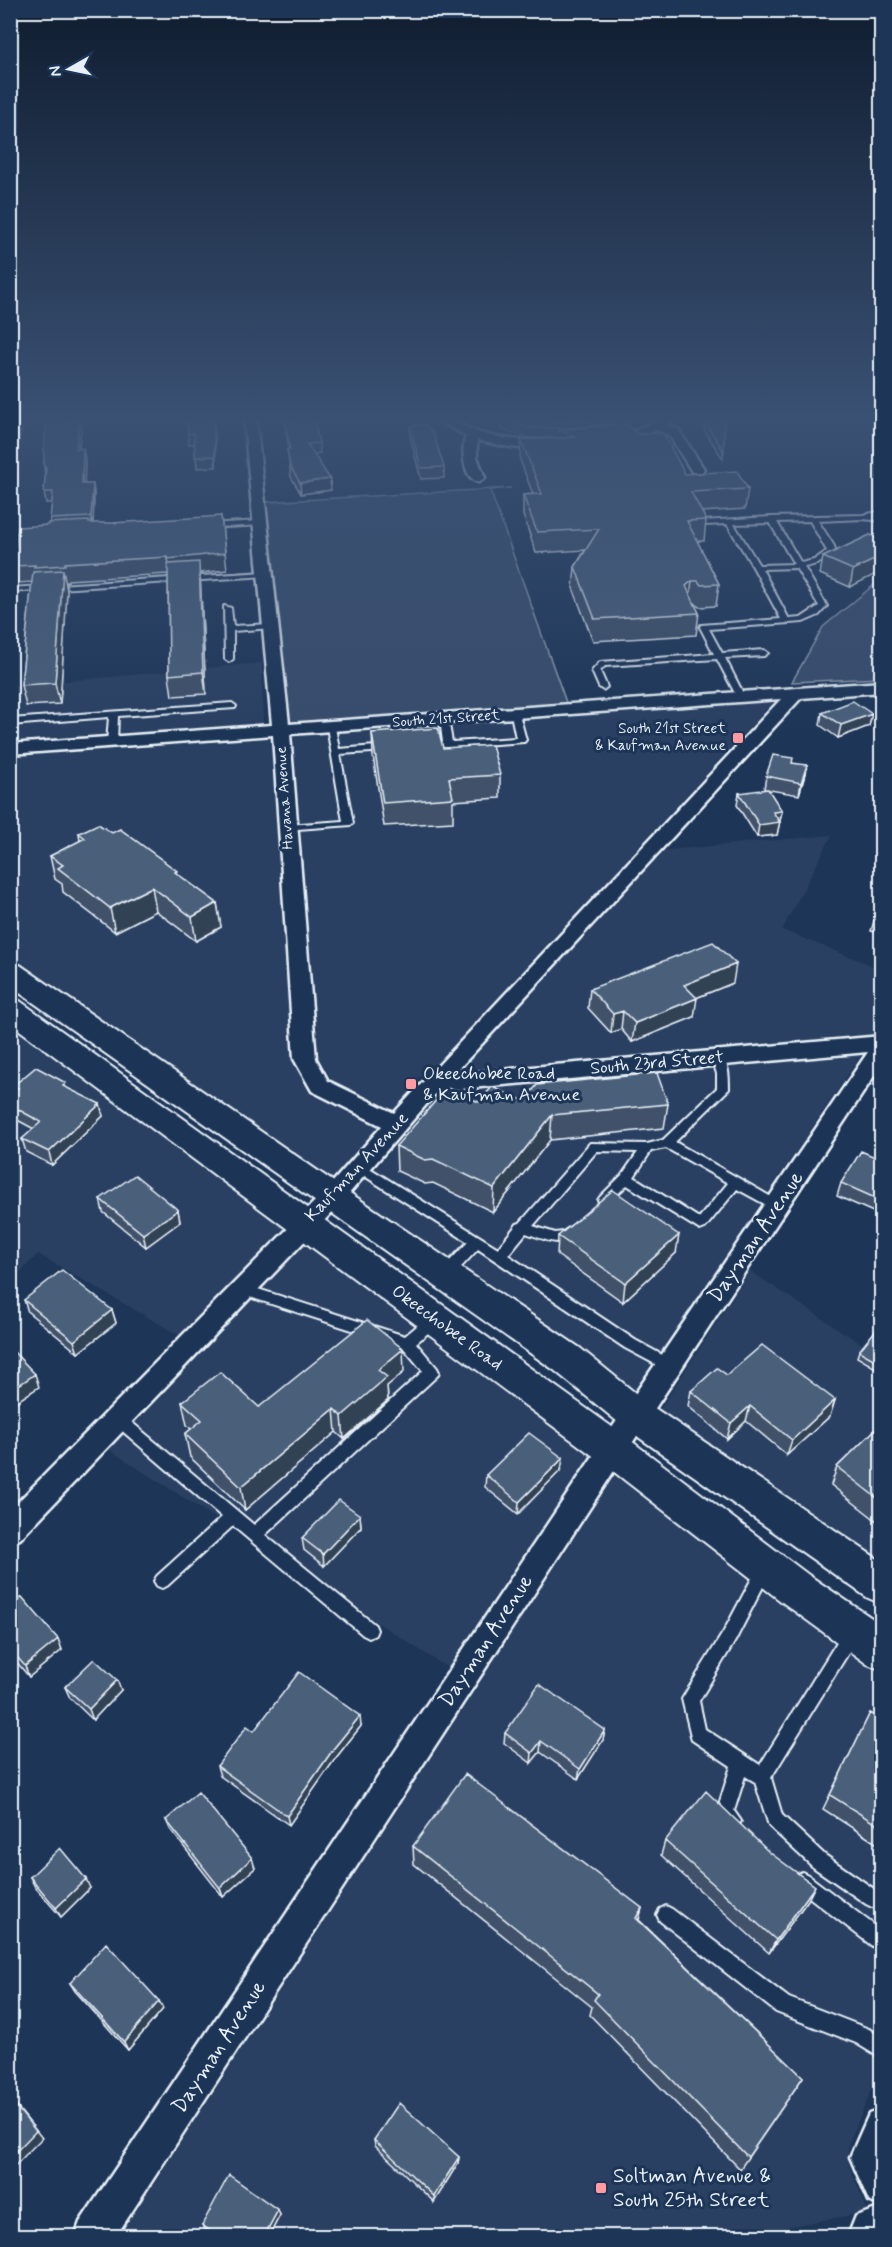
<svg xmlns="http://www.w3.org/2000/svg" width="892" height="2247" font-family="Mynerve,sans-serif">
<style>
.built{fill:#2a4162}
.green{fill:#374d6c;stroke:#909fb2;stroke-width:1.5}
.lines{fill:none;stroke-linecap:round;stroke-linejoin:round}
.lane-casing{stroke:#e8f1f8;stroke-width:4}
.street-casing{stroke:#e8f1f8;stroke-width:5}
.secondary-casing{stroke:#e8f1f8;stroke-width:4}
.primary-casing{stroke:#e8f1f8;stroke-width:5}
.lane{fill:#1d3557;fill-rule:evenodd}
.street{fill:#1d3557;fill-rule:evenodd}
.secondary{fill:#1d3557;fill-rule:evenodd}
.primary{fill:#1d3557;fill-rule:evenodd}
.wall{fill:#3f5169;stroke:#e8f1f8;stroke-width:1.5}
.shaded-wall{fill:#334255;stroke:#e8f1f8;stroke-width:1.5}
.building{fill:#495e7a;stroke:#e8f1f8;stroke-width:1.5}
.poi-dot{fill:#ff9aa2;stroke:#1d3557;stroke-width:2}
.labels{text-anchor:middle;dominant-baseline:central;stroke-width:6;stroke-linejoin:round;paint-order:stroke}
.far-street-label{font-size:15px;fill:#e8f1f8;stroke:#1d3557}
.far-poi-label{font-size:15px;fill:#e8f1f8;stroke:#1d3557;text-anchor:end}
.street-label{font-size:18px;fill:#e8f1f8;stroke:#1d3557}
.poi-label{font-size:18px;fill:#e8f1f8;stroke:#1d3557;text-anchor:start}
.near-street-label{font-size:21px;fill:#e8f1f8;stroke:#1d3557}
.near-poi-label{font-size:21px;fill:#e8f1f8;stroke:#1d3557;text-anchor:start}
</style>
<rect width="100%" height="100%" fill="#1d3557"/>
<filter id="ink" filterUnits="userSpaceOnUse"><feTurbulence type="fractalNoise" baseFrequency=".0167" numOctaves="2"/><feDisplacementMap in="SourceGraphic" scale="12" xChannelSelector="R" yChannelSelector="G"/><feConvolveMatrix kernelMatrix="1 2 1 2 8 2 1 2 1" color-interpolation-filters="sRGB"/></filter>
<g filter="url(#ink)">
<path class="built" d="M262 663 263 727 11 744V686Z
M776 699 424 1077H418V1083L394 1111 332 1081 318 1056 314 1032 291 735Z
M271 736 292 1060 312 1093 380 1127 330 1183 11 960V754Z
M832 835 782 930 881 969V1024L875 1035 457 1074 664 849 668 850Z
M10 1021 286 1227 180 1336 38 1254 11 1282Z
M863 1052 632 1395 350 1197 416 1123 440 1092Z
M306 1241 593 1451 448 1668 108 1449Z
M750 1271 881 1357V1568L657 1414Z
M618 1470 881 1669V2068L848 2145V2163L868 2212 736 2236H120Z"/>
<path class="green" d="M511 488 490 490 567 705 290 725 266 502Z
M881 579V678L792 682 823 627Z"/>
<g class="lines">
<g class="lane-casing">
<path id="lane" d="M882 511V515L877 516 882 517V521L863 519 818 521 834 546 835 551C826 561 817 565 804 567L827 606 819 615 803 622 709 629 722 653 764 650 768 653 764 656 725 658 745 697 744 699 737 697 717 659 605 666 600 671 607 687 603 690 599 687 592 671 600 662 714 654 700 627 701 625 781 619 753 567 727 524 705 525H702V521L771 517 863 515ZM810 521 827 551 814 560 801 563 777 522ZM770 523 794 564 759 565 734 524ZM796 568 819 606 801 618 789 619 762 569Z
M260 521H263V525L208 528 204 526 208 524Z
M36 534V538H33L10 539V535Z
M265 572 269 574 268 576 10 592V588Z
M224 606 231 608 233 626 271 624 275 626 271 628 233 631V659L229 662 225 659Z
M232 703 236 706 235 708 118 716 117 742 112 745 107 742 109 717 10 725V719Z
M515 711 519 714 526 740 524 742 427 749 422 746 427 743 443 742 440 719 444 716 448 719 452 742 516 738 511 714Z
M331 724 335 727 339 749 388 745 393 748 388 751 340 754 353 823 351 825 284 830 282 828 287 825 343 821 327 727Z
M718 1054C729 1060 729 1077 729 1089L675 1142 780 1202 782 1205 780 1208H772L737 1189 705 1228 700 1230 627 1185 608 1203H600L598 1200 600 1197 622 1175 638 1152 597 1151 533 1226 555 1233 563 1232 572 1226 577 1228 578 1231C566 1251 544 1239 526 1233L508 1255 635 1340 675 1362 677 1366 675 1370 670 1372 625 1348 478 1249 450 1279 445 1280 440 1279 438 1275 440 1271 468 1242 355 1170 353 1167 355 1164H363L498 1248 517 1224 520 1223 590 1143 647 1144 663 1140 717 1088V1074L712 1058ZM666 1148 728 1183 699 1218 634 1177 651 1151Z
M242 1284 405 1336 429 1316 434 1315 439 1316 441 1320 439 1324 416 1343 437 1368 439 1372 437 1376 265 1535 375 1625 377 1630 375 1635 369 1638 363 1635 233 1526 167 1586 162 1588 157 1586 154 1581 157 1576 222 1517 113 1423 111 1419 113 1415 118 1413 123 1415 254 1525 423 1371 402 1346 237 1293 235 1289 237 1285Z
M764 1563 769 1565 772 1570 769 1575 735 1641 699 1701 705 1729 760 1765 845 1629 851 1626 857 1629 859 1634 857 1639 771 1778 782 1815 825 1855 874 1889 882 1888V1906L872 1907 866 1904 813 1867 769 1826 755 1782 745 1776 734 1811 741 1821 738 1827 732 1830C724 1826 720 1822 716 1814L731 1766 692 1740 682 1699 724 1631 759 1565Z
M802 1872 808 1875 882 1931V1952L876 1949 796 1887 793 1881 796 1875Z
M666 1906 672 1909 789 1998 869 2029 882 2038V2059L856 2043 776 2012 660 1921 657 1915 660 1909Z"/>
</g>
<g class="street-casing">
<path id="street" d="M244 420H256L289 724 882 682V692L801 698 454 1074 882 1036V1064L623 1457 116 2236H75L80 2222 603 1441 868 1052 438 1091 340 1204 20 1539 10 1543V1510L324 1192 382 1126 312 1091 294 1059 273 735 10 754V744L272 725ZM781 699 394 1113 328 1081 316 1059 290 734Z
M438 420C458 420 468 430 487 435 508 440 530 441 552 441L558 445C546 456 493 444 477 440V457L485 478 478 482C463 478 461 449 466 436Z
M656 420H672L666 425 678 429 704 469 702 472H692L669 435 656 430C642 437 615 451 602 440L608 436 629 434Z
M882 2109V2207L869 2201 850 2157 869 2114Z"/>
</g>
<g class="secondary-casing">
<path id="secondary" d="M10 420H24L16 447 10 448Z
M10 963 20 965 344 1189 580 1348 650 1405 882 1562V1604L868 1598 624 1427 554 1370 10 986Z
M10 998 20 1001 626 1437 810 1576 882 1625V1670L867 1664 782 1602 600 1461 10 1023Z"/>
</g>
<g class="primary-casing">
<path id="primary" d="M882 2207V2236H848L856 2216Z"/>
</g>
<use href="#lane" class="lane"/>
<use href="#street" class="street"/>
<use href="#secondary" class="secondary"/>
<use href="#primary" class="primary"/>
</g>
<path class="wall" d="M47 420H82L79 449 85 459 84 484H93L94 494 93 523 227 570 200 573 206 694 172 696 169 675 168 574 68 580V582H66L67 591 60 704 26 706 21 685 32 582 17 583 13 566 51 523 50 519 52 503H46L44 492 45 475 44 467Z
M165 420H214L216 467 197 468 195 444H189L187 420 166 422Z
M284 420H314L319 443 320 453 314 454 331 490 301 494 291 477 287 449H289Z
M502 420H632L626 424 685 474 748 489 745 509 702 512 706 520 704 541H697L719 584 716 606 699 607 695 603H694L699 613 696 635 593 641 573 588 575 567 585 550 536 553 523 515V495L533 494 520 460 521 440 557 438H529L501 429Z
M705 420H724L723 459 704 430Z
M410 426 444 467V478L421 479 410 437Z
M870 535 850 587 820 574 823 557Z
M822 713 872 714 869 726 838 738 820 725Z
M372 733 443 748 500 775V798L453 801V822L384 826 373 756Z
M807 765 804 778 799 795 764 789 766 776Z
M739 793 782 811 777 835 757 837 737 805Z
M79 833H112L178 875 217 903 221 927 196 941 156 911 115 932 63 892 62 884 55 879 50 856 80 841Z
M882 906V934L871 931 874 921Z
M733 983 696 998 694 1017 632 1042 621 1029 611 1033 588 1008 590 989Z
M13 1086 67 1088 103 1116 52 1165 26 1152 22 1139 34 1129 10 1116V1094L14 1091Z
M524 1101 668 1104 664 1128 550 1140 493 1212 433 1183 425 1184 397 1171 396 1146 479 1102Z
M882 1160V1213L880 1215 837 1196 841 1183Z
M100 1199 178 1210 180 1222 146 1247 103 1212Z
M558 1236 676 1253 623 1302 557 1255Z
M24 1300 112 1310 116 1323 78 1353 28 1312Z
M882 1334V1372L857 1357 859 1351Z
M404 1372 387 1386 388 1400 353 1432 344 1439 336 1432 245 1510 190 1457 185 1434 191 1429 187 1425 182 1402 259 1407Z
M727 1375 835 1400 830 1416 787 1455 746 1421 727 1439 688 1406 691 1391Z
M882 1423V1525L831 1485 837 1467Z
M561 1470 518 1514 485 1487 486 1475Z
M360 1515 361 1527 324 1566 304 1550 302 1538Z
M10 1607 58 1639 62 1650 29 1677 10 1654Z
M65 1687 121 1690 93 1720 70 1698Z
M870 1713 882 1720V1847L823 1809Z
M361 1726 335 1759 289 1825 220 1776 217 1766 254 1731Z
M605 1730 603 1740 578 1779 540 1752 531 1763 504 1743 505 1733Z
M166 1820 255 1868 223 1897 170 1829Z
M665 1841 808 1900 769 1953 661 1855Z
M413 1846 642 1908 639 1920 803 2077 740 2169 590 2015 592 2007 414 1864Z
M30 1877 90 1888 61 1917 35 1887Z
M70 1983 159 2001 163 2009 128 2050 75 1991Z
M374 2140 459 2157 458 2163 434 2202 375 2146Z
M278 2210 280 2215 269 2236H215L206 2230 202 2225Z"/>
<path class="shaded-wall" d="M79 420H82L77 459 76 449Z
M213 420H214L216 467 215 456Z
M617 420H632L612 433 575 437 576 428Z
M83 448 85 459 84 495 82 484Z
M330 479 331 490 301 494 300 483Z
M93 484 94 494 93 529 91 517Z
M221 516 227 570 200 573 206 694 203 672 171 576 168 559Z
M882 556V571L850 587 853 570Z
M63 570 67 591 60 704 55 683Z
M692 581 689 603 686 586Z
M872 714 869 726 838 738 841 725Z
M807 765 804 778 799 795 801 783Z
M782 811 777 835 757 837 759 825 773 812Z
M152 887 156 911 115 932 110 908Z
M217 903 221 927 196 941 192 917Z
M736 964 733 983 681 1004 684 985Z
M697 998 694 1017 632 1042 635 1023Z
M623 1011 621 1029 611 1033 613 1014Z
M100 1104 103 1116 52 1165 49 1152Z
M552 1115 550 1140 493 1212 494 1188Z
M178 1210 180 1222 146 1247 143 1234Z
M679 1235 676 1253 623 1302 625 1283Z
M112 1310 116 1323 78 1353 74 1341Z
M403 1349 404 1372 387 1386 388 1400 344 1439 342 1416 378 1370Z
M35 1374 39 1387 10 1406V1391Z
M835 1400 830 1416 787 1455 792 1440Z
M750 1406 746 1421 727 1439 731 1423Z
M334 1409 336 1432 245 1510 241 1487Z
M10 1420 13 1427 10 1429Z
M563 1458 561 1470 518 1514 519 1502Z
M360 1515 361 1527 324 1566 323 1554Z
M58 1639 62 1650 29 1677 25 1666Z
M117 1680 121 1690 93 1720 89 1709Z
M360 1716 361 1726 335 1759 289 1825 287 1816 334 1748Z
M605 1730 603 1740 578 1779 580 1769Z
M541 1741 540 1752 531 1763 532 1753Z
M252 1858 255 1868 223 1897 220 1888Z
M86 1879 90 1888 61 1917 56 1908Z
M815 1886 808 1900 769 1953 776 1940Z
M642 1908 637 1925 636 1918Z
M159 2001 163 2009 128 2050 124 2042Z
M10 2098 42 2138 10 2171Z
M459 2157 458 2163 434 2202V2196Z
M278 2210 280 2215 269 2236H264Z"/>
<path class="building" d="M47 420H79L76 449 83 448 82 484H93L91 517 50 519 53 492H44L46 467H44V445Z
M187 420H213L215 456 195 457 194 433 188 434Z
M285 420H314L319 443 307 444 330 479 300 483 290 466 287 449H290Z
M506 420H617L613 423 576 428H529Z
M705 420H724V452L705 422Z
M424 424 433 433 444 467 421 468 410 426Z
M626 424 638 434 663 433 685 474 737 471 748 489 691 492 706 520 687 521 719 584 701 585 698 581H692L686 586 699 613 595 619 575 567 599 529 537 532 523 495 542 494 521 440 577 437 558 430Z
M221 516 225 553 168 559V557L65 563V565L34 567 35 565 13 566 18 527 48 525V523L89 521V523H112Z
M870 535 882 540V556L853 570 823 557Z
M199 562 203 672 169 675 168 564Z
M63 570 55 683 21 685 33 572Z
M853 701 872 714 841 725 822 713Z
M438 728 443 748 492 745 500 775 449 778 453 798 383 803 372 733Z
M773 755 793 758 792 763 807 765 801 783 766 776Z
M768 789 782 811 773 812 780 822 759 825 739 793Z
M98 824 112 833 120 829 177 871 175 872 217 903 192 917 152 887 110 908 58 868 63 865 50 856 85 838 79 833Z
M882 906V923L874 921Z
M713 942 736 964 684 985 697 998 635 1023 623 1011 613 1014 590 989Z
M36 1067 66 1083 63 1086 100 1104 49 1152 22 1139 41 1122 10 1105V1094L18 1088 13 1086Z
M657 1073 668 1104 552 1115 494 1188 433 1159 425 1160 396 1146 447 1088 479 1102 492 1087 524 1101 537 1085Z
M861 1151 882 1160V1201L841 1183Z
M135 1175 178 1210 143 1234 100 1199Z
M613 1190 679 1235 625 1283 558 1236Z
M62 1270 112 1310 74 1341 24 1300Z
M367 1320 403 1349 378 1370 387 1377 342 1416 334 1409 241 1487 185 1434 202 1420 182 1402 220 1372 259 1407Z
M875 1331 882 1334V1364L859 1351Z
M762 1345 835 1400 792 1440 750 1406 731 1423 691 1391 717 1368 727 1375Z
M10 1348 35 1374 10 1391Z
M882 1423V1502L837 1467Z
M529 1433 563 1458 519 1502 486 1475Z
M339 1500 360 1515 323 1554 302 1538Z
M22 1597 58 1639 25 1666 10 1649V1607Z
M94 1659 117 1680 89 1709 65 1687Z
M299 1672 360 1716 334 1748 287 1816 217 1766 247 1726 254 1731Z
M539 1684 605 1730 580 1769 541 1741 532 1753 505 1733Z
M870 1713 882 1720V1828L830 1795Z
M465 1774 642 1908 636 1918 803 2077 748 2157 594 2000 598 1994 413 1846Z
M706 1791 769 1852 815 1886 776 1940 665 1841Z
M198 1792 252 1858 220 1888 166 1820Z
M60 1848 86 1879 56 1908 30 1877Z
M106 1943 159 2001 124 2042 70 1983Z
M10 2099 36 2131 10 2158Z
M399 2103 459 2157 434 2196 374 2140Z
M229 2175 278 2210 264 2236H218L202 2225Z"/>
</g>
<linearGradient id="sky" x2="0" y2="1"><stop stop-color="#101d30"/><stop offset="0.57" stop-color="#3a5174"/><stop offset="1" stop-color="#3a5174" stop-opacity="0"/></linearGradient>
<rect width="892" height="735" fill="url(#sky)"/>
<g class="poi-dot">
<rect x="732" y="732" width="12" height="12" rx="3"/>
<rect x="405" y="1078" width="12" height="12" rx="3"/>
<rect x="595" y="2182" width="12" height="12" rx="3"/>
</g>
<g class="labels">
<g class="far-street-label">
<text transform="translate(446 719) rotate(-4)">South 21st Street</text>
<text transform="translate(285 798) rotate(-94)">Havana Avenue</text>
</g>
<g class="far-poi-label">
<text x="726" y="729">South 21st Street<tspan x="726" dy="17">&amp; Kaufman Avenue</tspan></text>
</g>
<g class="street-label">
<text transform="translate(657 1063) rotate(-5)">South 23rd Street</text>
<text transform="translate(357 1167) rotate(-47)">Kaufman Avenue</text>
<text transform="translate(447 1328) rotate(36)">Okeechobee Road</text>
</g>
<g class="poi-label">
<text x="423" y="1074">Okeechobee Road<tspan x="423" dy="21">&amp; Kaufman Avenue</tspan></text>
</g>
<g class="near-street-label">
<text transform="translate(756 1237) rotate(-56)">Dayman Avenue</text>
<text transform="translate(486 1641) rotate(-57)">Dayman Avenue</text>
<text transform="translate(219 2047) rotate(-57)">Dayman Avenue</text>
</g>
<g class="near-poi-label">
<text x="613" y="2176">Soltman Avenue &amp;<tspan x="613" dy="24">South 25th Street</tspan></text>
</g>
</g>
<rect width="892" height="2247" fill="none" stroke="#1d3557" stroke-width="36"/>
<rect x="18" y="18" width="856" height="2211" fill="none" stroke="#e8f1f8" stroke-width="2" filter="url(#ink)"/>
<g transform="translate(69 69) rotate(261)" stroke="#1d3557" stroke-width="4.5" paint-order="stroke">
<path d="M0-4.5L10 22L0 15L-10 22Z" fill="#e8f1f8"/>
<text y="-9" font-size="16" font-weight="bold" text-anchor="middle" fill="#e8f1f8">N</text>
</g>
</svg>
